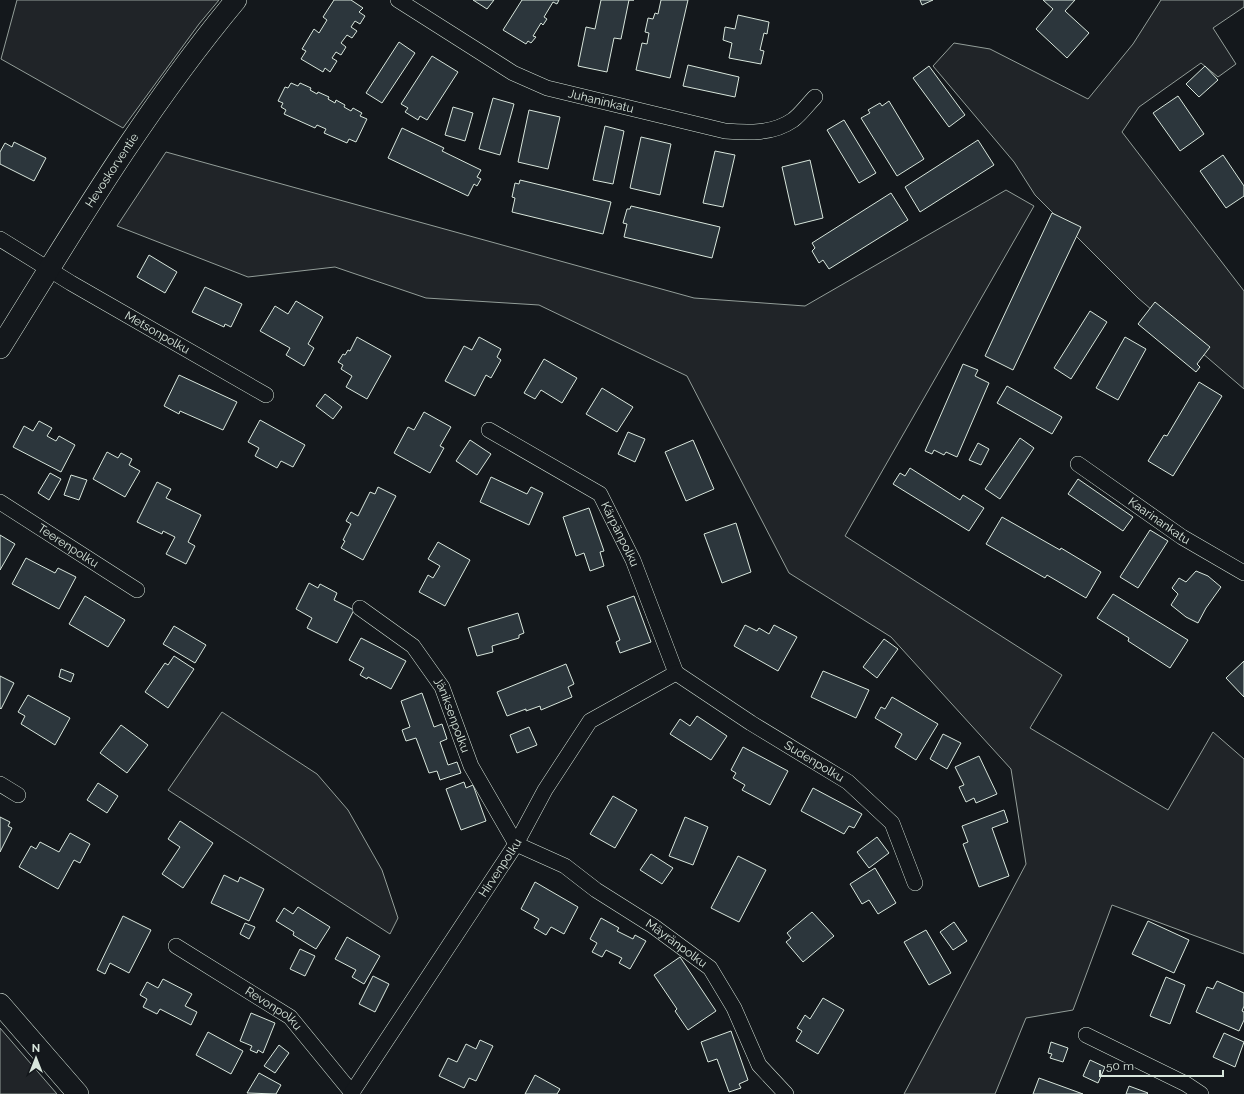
<svg xmlns="http://www.w3.org/2000/svg" width="1244" height="1094" font-family="Raleway,sans-serif">
<style>
.green{fill:#202428;stroke:#939e99}
.building{fill:#2c363c;stroke:#d8e6dc}
.lines{fill:none;stroke-linecap:round;stroke-linejoin:round}
.street-casing{stroke:#d8e6dc;stroke-width:16}
.secondary-casing{stroke:#d8e6dc;stroke-width:22}
.street{stroke:#14181c;stroke-width:15}
.secondary{stroke:#14181c;stroke-width:21}
.labels{text-anchor:middle;dominant-baseline:central;stroke-width:3;stroke-linejoin:round;paint-order:stroke}
.street-label{font-size:12px;fill:#d8e6dc;stroke:#14181c}
</style>
<rect width="100%" height="100%" fill="#14181c"/>
<path class="green" d="M17 0H219L199 24 123 128 1 59Z
M1161 0H1244V7L1213 28 1236 64 1218 77 1201 63 1139 107 1122 132 1244 291V389L1138 298 1035 195 1014 162 933 66 954 43 990 49 1088 99 1133 44Z
M166 152 694 298 805 306 1006 190 1034 206 845 536 1062 675 1030 728 1168 810 1213 732 1244 759V954L1112 905 1073 1010 1026 1018 995 1094H904L1026 864 1011 769 891 637 789 573 687 376 539 305 426 298 335 267 248 277 117 226Z
M222 712 317 774 348 810 382 870 398 918 390 934 168 790Z
M0 1028 57 1094H0Z"/>
<path class="building" d="M334 0H351L363 8 359 12 365 16 360 24 355 21 351 27 357 31 352 38 347 35 341 43 346 47 341 55 336 52 332 58 337 61 330 72 325 68 323 72 301 59 306 51 302 49 314 29 319 33 327 20 323 17Z
M473 0H494L487 9Z
M522 0H559L557 4 553 2 544 17 547 19 543 25 541 23 533 36 536 37 531 43 528 41 526 44 503 30Z
M601 0H634H629L621 39 614 38 607 72 578 66 586 27 595 29Z
M661 0H688L670 78 636 70 642 43 647 44 649 33 645 32 648 18 653 19 655 13 658 14Z
M920 0H933L922 5Z
M1043 0H1075L1065 11 1089 33 1067 58 1036 29 1053 9Z
M738 15 769 22 767 34 764 33 760 50 764 51 761 64 729 58 732 43 723 40 725 27 735 29Z
M399 42 415 53 382 103 366 93Z
M432 56 458 72 427 120 420 116 418 120 405 112 408 108 401 104Z
M688 65 739 77 735 97 683 86Z
M929 66 965 115 949 127 913 78Z
M1205 66 1218 80 1199 97 1186 84Z
M291 83 298 86 300 83 311 88 310 90 317 94 318 92 329 97 328 99 335 103 336 100 345 105 344 107 351 111 353 108 362 113 360 116 367 119 356 142 349 139 347 143 324 133 326 129 317 125 315 128 284 114 286 110 281 107 283 103 278 101 285 87 288 88Z
M1178 96 1204 134 1180 151 1153 113Z
M493 98 514 104 500 155 479 149Z
M889 101 924 159 897 176 861 118 870 113 868 110 880 103 882 106Z
M453 107 473 113 465 141 445 135Z
M529 110 560 117 548 169 518 162Z
M844 120 876 173 859 183 827 130Z
M605 126 624 131 613 184 593 180Z
M402 128 444 148 442 151 481 170 477 177 481 179 477 186 474 184 468 196 388 158Z
M641 137 671 144 660 195 630 188Z
M978 140 994 165 920 212 905 187Z
M14 142 46 158 34 181 0 164V152L5 143 12 147Z
M715 151 735 155 723 207 703 203Z
M1223 155 1244 186V196L1226 208 1200 171Z
M810 160 823 218 795 225 782 167Z
M520 180 611 202 603 234 512 212 515 198 512 197 515 183 519 184Z
M891 193 908 220 829 269 823 260 819 263 812 251 815 248 812 243Z
M631 206 720 227 712 258 624 237 627 224 623 223 627 209H630Z
M1052 213 1081 227 1013 370 985 356Z
M149 255 177 272 165 293 137 277Z
M205 287 242 304 231 327 225 324 224 327 192 312Z
M296 301 323 317 308 344 314 348 304 366 286 355 290 348 260 331 275 306 288 314Z
M1155 302 1210 347 1197 364 1200 367 1196 372 1138 324Z
M1090 311 1107 322 1071 379 1054 368Z
M357 337 391 356 367 399 346 387 352 376 341 369 343 365 338 362 343 354 345 355 348 350 350 351Z
M479 337 501 349 497 357 501 360 491 378 486 375 475 396 445 381 464 346 472 350Z
M1125 337 1146 349 1118 400 1096 388Z
M544 359 577 378 562 403 541 390 535 399 524 393Z
M963 364 978 370 975 376 989 383 957 457 946 452 944 455 934 450 932 454 925 451Z
M179 375 237 402 223 430 180 411 179 414 164 406Z
M1199 382 1222 396 1173 476 1148 461 1164 435 1167 436Z
M1007 386 1062 417 1052 434 997 403Z
M602 388 633 407 617 432 586 414Z
M325 394 342 407 333 419 316 406Z
M424 412 451 427 440 446 444 448 430 473 394 453 408 427 414 430Z
M260 420 305 445 293 467 281 461 277 468 255 456 259 448 248 442Z
M39 421 52 428 47 436 56 441 59 436 75 445 61 472 13 447 24 426 33 431Z
M628 432 645 439 635 462 618 454Z
M1020 438 1034 448 1000 499 985 489Z
M470 440 491 454 477 475 456 461Z
M693 440 714 489 686 501 665 452Z
M978 443 989 449 981 465 969 460Z
M107 452 118 458 121 453 132 459 129 465 140 471 125 497 93 479Z
M910 468 960 500 963 495 984 508 969 531 893 484 900 473 905 476Z
M50 473 61 479 49 500 38 493Z
M71 475 87 480 79 500 64 495Z
M491 477 527 494 531 487 543 493 529 525 480 502Z
M1078 479 1133 517 1123 531 1068 494Z
M157 482 171 489 166 498 201 515 188 542 195 546 186 564 166 554 175 537 163 531 162 534 137 522Z
M378 487 396 496 363 560 341 548 345 541 343 540 351 524 346 521 351 512 358 516 370 492 375 494Z
M589 508 604 551 600 552 604 566 590 571 584 553 576 556 563 517Z
M1002 517 1060 550 1061 548 1101 572 1086 598 1047 575 1045 578 986 544Z
M736 523 751 572 722 583 704 534Z
M1150 530 1168 541 1138 588 1120 577Z
M0 535 15 544 0 570Z
M438 542 470 560 445 606 419 592 428 575 433 578 440 566 428 559Z
M26 558 55 573 58 568 76 577 59 609 12 584Z
M1196 571 1208 576 1221 587 1206 608 1198 623 1186 617 1171 605 1178 594 1172 588 1179 578 1186 582Z
M309 583 318 588 320 584 337 593 334 600 354 610 337 643 307 628 312 618 296 609Z
M1113 594 1188 640 1170 668 1128 641 1129 638 1097 618Z
M85 596 125 620 108 647 69 624Z
M634 596 651 642 620 653 616 642 620 640 607 606Z
M518 613 524 633 519 635V638L492 646 493 652 477 656 468 628Z
M745 625 757 631 759 628 769 634 774 625 797 637 778 671 734 646Z
M174 626 206 645 195 663 163 644Z
M361 638 406 661 391 689 368 677 367 679 360 675 364 668 349 660Z
M884 639 898 649 877 678 863 667Z
M174 656 194 669 168 708 145 692 165 663 168 665Z
M1244 661V697L1226 678Z
M566 664 574 684 568 687 572 697 541 710 540 706 526 711V709L507 716 497 692Z
M61 669 74 674 71 682 59 677Z
M823 671 869 690 856 718 811 697Z
M0 676 14 683 1 709 0 708Z
M422 693 434 727 442 724 447 739 440 742 448 765 457 762 461 773 440 780 437 771 429 773 416 738 406 741 402 730 410 727 401 701Z
M28 695 70 718 55 745 21 724 25 716 18 712Z
M892 697 938 724 916 760 895 747 902 734 875 718 881 707 885 709Z
M697 716 727 736 711 760 670 734 680 719 690 726Z
M121 725 148 745 127 773 100 753Z
M529 727 537 745 517 753 510 735Z
M943 734 961 743 947 769 930 759Z
M743 747 788 771 770 805 742 790 745 785 733 778 736 773 731 770Z
M979 756 997 794 976 803 974 798 966 802 959 787 964 785 955 767Z
M464 782 466 788 473 785 486 821 461 830 446 789Z
M98 783 118 796 107 813 87 800Z
M813 788 862 814 854 828 849 826 844 834 801 811Z
M613 796 637 810 615 848 590 834Z
M1004 810 1008 822 992 828 1009 876 979 887 963 844 968 842 962 826Z
M0 817 10 822 8 826 12 828 0 852Z
M685 817 708 827 693 865 669 856Z
M180 821 213 843 183 888 162 874 180 847 168 839Z
M70 833 90 844 80 863 74 860 58 889 19 867 31 846 36 849 40 842 59 852Z
M877 837 889 853 869 868 857 852Z
M651 854 673 868 662 884 640 870Z
M738 856 766 870 739 922 711 908Z
M875 868 896 903 878 914 869 900 862 904 850 884Z
M224 875 238 882 240 877 264 889 249 921 211 903Z
M535 882 578 907 564 934 551 927 546 935 534 928 539 919 521 909Z
M298 907 330 927 316 949 293 935 294 932 276 921 284 908 293 914Z
M812 912 834 936 803 962 786 942 791 938 787 933Z
M123 916 151 930 129 973 110 963 105 974 97 970Z
M601 918 619 928 617 931 633 939 635 935 646 941 630 969 619 963 622 958 606 950 602 957 592 952 597 943 590 939Z
M1148 921 1189 940 1174 973 1132 954Z
M954 922 967 941 953 950 940 932Z
M245 923 255 927 249 939 240 934Z
M926 930 951 973 929 985 904 942Z
M347 937 380 956 364 984 352 977 356 970 335 959Z
M300 949 315 956 305 976 290 969Z
M680 957 716 1011 688 1030 675 1011 677 1009 654 975Z
M373 976 389 984 375 1012 359 1004Z
M1166 977 1185 985 1170 1024 1150 1016Z
M163 979 192 994 185 1006 197 1012 191 1025 160 1009 157 1014 143 1007 147 999 140 995 147 982 158 988Z
M1217 981 1244 993V1006L1242 1011 1244 1012V1020L1239 1031 1196 1012 1207 987 1213 989Z
M823 998 844 1010 818 1054 796 1041 802 1031 797 1028 805 1015 810 1019Z
M251 1013 275 1023 263 1053 258 1050 257 1053 250 1050 252 1046 240 1041Z
M731 1031 748 1080 739 1084 741 1088 729 1092 717 1059 708 1062 701 1042Z
M208 1032 243 1051 231 1074 196 1055Z
M1224 1033 1244 1042 1235 1067 1213 1057Z
M480 1040 493 1046 476 1081 469 1078 464 1088 439 1076 448 1058 457 1062 466 1044 476 1049Z
M1051 1042 1068 1048 1063 1062 1050 1058 1052 1054 1048 1053Z
M279 1045 289 1053 275 1073 264 1066Z
M1090 1060 1105 1067 1098 1083 1083 1076Z
M259 1073 281 1085 276 1094 247 1093Z
M535 1075 560 1089 557 1094H525Z
M1039 1078 1083 1094H1033Z
M1129 1086 1148 1093 1147 1094H1126Z"/>
<g class="lines">
<g class="street-casing">
<g id="street">
<path id="s1" d="M398 0 513 73 547 88 725 131C748 133 773 134 793 120 801 114 808 104 815 97"/>
<path id="s2" d="M0 239 71 283 266 395"/>
<path id="s3" d="M489 430 600 494 633 560 676 673"/>
<path id="s4" d="M1078 464 1182 537 1244 573"/>
<path id="s5" d="M0 502 137 590"/>
<path id="s6" d="M360 608 413 646 442 687 471 766 516 844 565 866 596 890 653 926 710 968 734 1008 759 1065 786 1094"/>
<path id="s7" d="M676 673 751 723 848 782 892 823 915 883"/>
<path d="M0 784 18 795"/>
<path id="s8" d="M176 946 290 1017 353 1094"/>
<path d="M1086 1035 1186 1084 1201 1094"/>
<path id="s9" d="M351 1094 516 844 545 790 590 721 676 673"/>
</g>
</g>
<g class="secondary-casing">
<g id="secondary">
<path id="s10" d="M0 348C74 229 146 108 236 0"/>
<path d="M0 1004 78 1094"/>
</g>
</g>
<use href="#street" class="street"/>
<use href="#secondary" class="secondary"/>
</g>
<g class="labels">
<g class="street-label">
<text stroke="none"><textPath href="#s1" startOffset="229">Juhaninkatu</textPath></text>
<text stroke="none"><textPath href="#s10" startOffset="210">Hevoskorventie</textPath></text>
<text stroke="none"><textPath href="#s2" startOffset="183">Metsonpolku</textPath></text>
<text stroke="none"><textPath href="#s4" startOffset="99">Kaarinankatu</textPath></text>
<text stroke="none"><textPath href="#s3" startOffset="173">Kärpänpolku</textPath></text>
<text stroke="none"><textPath href="#s5" startOffset="81">Teerenpolku</textPath></text>
<text stroke="none"><textPath href="#s6" startOffset="145">Jäniksenpolku</textPath></text>
<text stroke="none"><textPath href="#s7" startOffset="164">Sudenpolku</textPath></text>
<text stroke="none"><textPath href="#s9" startOffset="271">Hirvenpolku</textPath></text>
<text stroke="none"><textPath href="#s6" startOffset="479">Mäyränpolku</textPath></text>
<text stroke="none"><textPath href="#s8" startOffset="116">Revonpolku</textPath></text>
</g>
</g>
<g transform="translate(36 1058)" stroke="#14181c" stroke-width="3" paint-order="stroke">
<path d="M0-3L7 15L0 10L-7 15Z" fill="#d8e6dc"/>
<text y="-6" font-size="11" font-weight="bold" text-anchor="middle" fill="#d8e6dc">N</text>
</g>
<path d="M1100 1070v6h123v-6" fill="none" stroke="#d8e6dc" stroke-width="2"/>
<text x="1106" y="1070" font-size="12" fill="#d8e6dc" stroke="#14181c" stroke-width="3" paint-order="stroke">50 m</text>
</svg>
